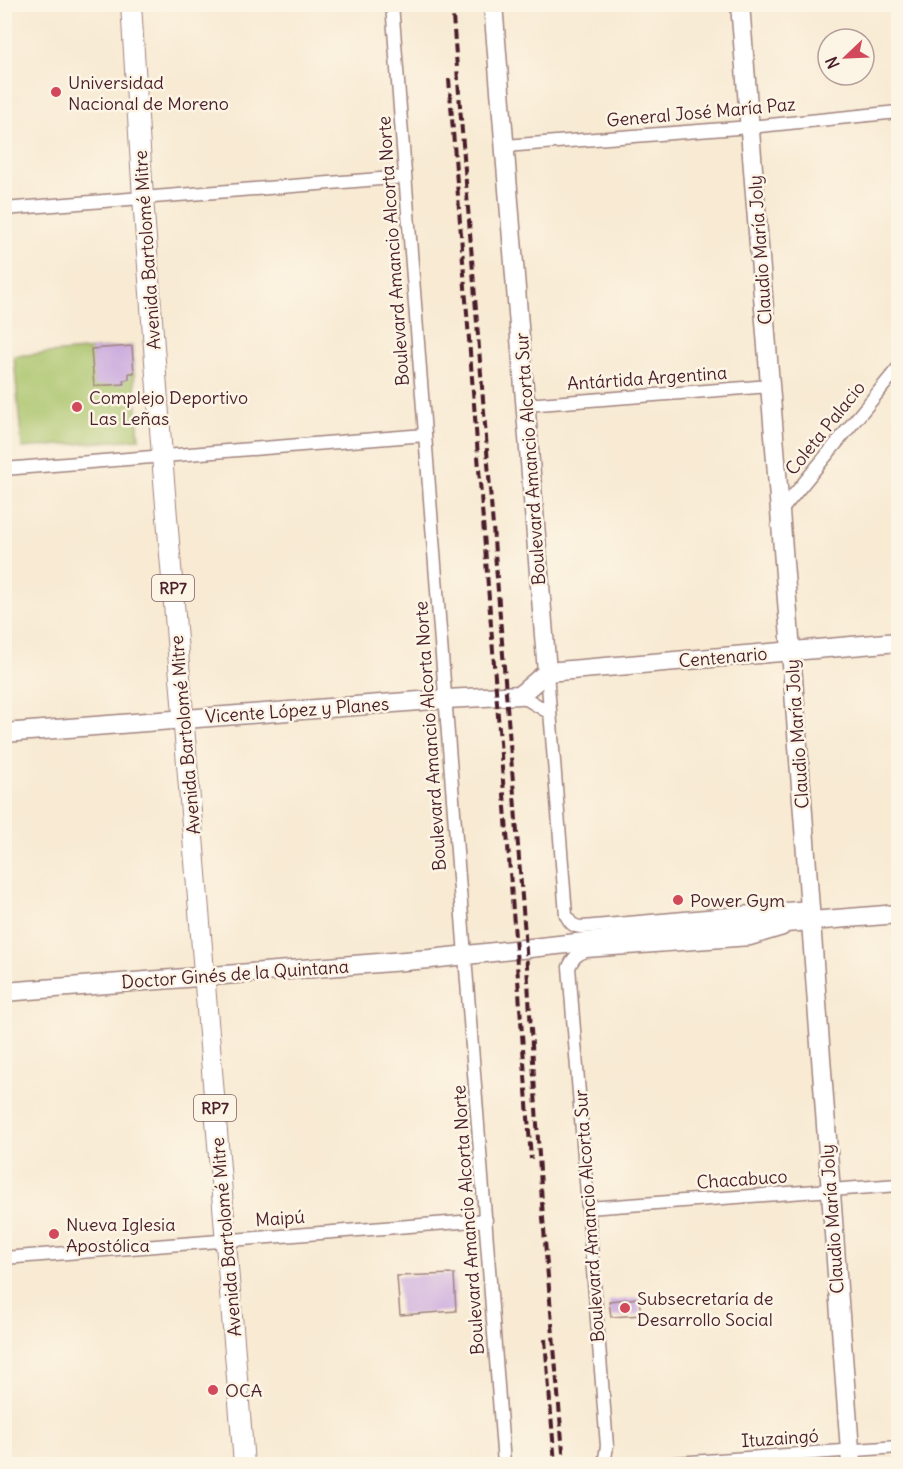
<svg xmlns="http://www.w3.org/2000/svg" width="903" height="1469" font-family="Delius,sans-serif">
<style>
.green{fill:#a8c369;stroke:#79714a;stroke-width:1.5}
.building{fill:#c7a5de}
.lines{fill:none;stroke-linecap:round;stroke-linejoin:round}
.street-casing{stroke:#a1847f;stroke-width:15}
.secondary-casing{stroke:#a1847f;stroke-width:21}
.primary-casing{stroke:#a1847f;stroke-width:22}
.street{stroke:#fff;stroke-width:12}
.secondary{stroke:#fff;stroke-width:18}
.primary{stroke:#fff;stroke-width:20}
.rail{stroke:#4a1f2b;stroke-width:4;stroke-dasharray:9 4.5;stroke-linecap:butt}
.poi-dot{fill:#d1495b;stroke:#fcf5e5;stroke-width:2}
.labels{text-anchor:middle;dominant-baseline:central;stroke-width:5;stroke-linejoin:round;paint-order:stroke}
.shield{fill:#fcf5e5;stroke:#7f5f63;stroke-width:1.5}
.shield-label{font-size:16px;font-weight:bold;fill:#4a1f2b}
.poi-label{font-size:18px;fill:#4a1f2b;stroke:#fcf5e5;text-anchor:start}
.street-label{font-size:18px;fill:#4a1f2b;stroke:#fcf5e5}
</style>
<rect width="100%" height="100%" fill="#fcf5e5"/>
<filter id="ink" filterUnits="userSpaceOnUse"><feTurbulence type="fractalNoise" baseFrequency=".0167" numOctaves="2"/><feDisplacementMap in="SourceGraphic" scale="12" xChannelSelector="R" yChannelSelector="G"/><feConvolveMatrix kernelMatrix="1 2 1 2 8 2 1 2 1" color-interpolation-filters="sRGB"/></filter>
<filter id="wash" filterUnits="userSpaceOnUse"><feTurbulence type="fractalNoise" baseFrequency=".008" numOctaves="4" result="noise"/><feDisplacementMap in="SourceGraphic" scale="24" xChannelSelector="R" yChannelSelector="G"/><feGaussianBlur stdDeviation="1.35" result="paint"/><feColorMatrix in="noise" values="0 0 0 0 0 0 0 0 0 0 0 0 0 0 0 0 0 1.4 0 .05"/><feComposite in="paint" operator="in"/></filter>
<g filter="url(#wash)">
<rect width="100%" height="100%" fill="#f8ead3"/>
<path class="green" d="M132 346 139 439 22 448 14 356Z"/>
<g id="blocks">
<path class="building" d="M132 346 134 373H129V379L123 380 124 384 94 386 91 349Z
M454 1274 456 1311 400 1315 397 1276Z
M639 1298 641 1315 611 1317 609 1301Z"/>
</g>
</g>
<g filter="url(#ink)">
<use href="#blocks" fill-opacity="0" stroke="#a1847f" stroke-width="1.5"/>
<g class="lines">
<g class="street-casing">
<path id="street" d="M392 4 504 1464
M505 146 750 127 898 112
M4 209 405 177
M526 405 770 386
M4 469 425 435
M780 512 898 368
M547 672 566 915C570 923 573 927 583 927L809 907
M520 695 550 713
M588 1208 898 1185
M4 1258 486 1220
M604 1464 607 1446 569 967C573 958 577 954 586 951L750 939 783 929
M663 1464 898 1447"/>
</g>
<g class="secondary-casing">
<path id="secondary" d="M493 4 547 672
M740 4 791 651 851 1464
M547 672 898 642
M4 733 446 699 520 695 547 672
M4 992 430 959 685 931 898 914"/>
</g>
<g class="primary-casing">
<path id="primary" d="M131 4 143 198 162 456 244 1464"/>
</g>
<use href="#street" class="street"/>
<use href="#secondary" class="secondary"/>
<use href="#primary" class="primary"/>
<path class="rail" d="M452 4 525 935 543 1218 564 1464
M449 79 515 937 531 1159
M545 1339 555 1464"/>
</g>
</g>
<g class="poi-dot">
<circle cx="56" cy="92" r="6"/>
<circle cx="77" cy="407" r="6"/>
<circle cx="678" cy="900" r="6"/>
<circle cx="54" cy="1234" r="6"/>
<circle cx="625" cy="1308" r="6"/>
<circle cx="213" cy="1390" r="6"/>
</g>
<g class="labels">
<g class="shield">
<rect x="152" y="575" width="42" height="26" rx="4.5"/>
<rect x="194" y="1095" width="42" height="26" rx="4.5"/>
</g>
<g class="shield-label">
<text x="173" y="588">RP7</text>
<text x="215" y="1108">RP7</text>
</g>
<g class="poi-label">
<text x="68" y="82">Universidad<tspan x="68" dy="21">Nacional de Moreno</tspan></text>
<text x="89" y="397">Complejo Deportivo<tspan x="89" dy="21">Las Leñas</tspan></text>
<text x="690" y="900">Power Gym</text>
<text x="66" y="1224">Nueva Iglesia<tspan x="66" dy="21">Apostólica</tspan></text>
<text x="637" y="1298">Subsecretaría de<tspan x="637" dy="21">Desarrollo Social</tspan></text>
<text x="225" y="1390">OCA</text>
</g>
<g class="street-label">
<text transform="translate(701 112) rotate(-5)">General José María Paz</text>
<text transform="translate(147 250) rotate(-94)">Avenida Bartolomé Mitre</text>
<text transform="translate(760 250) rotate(-94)">Claudio María Joly</text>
<text transform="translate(393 251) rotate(-94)">Boulevard Amancio Alcorta Norte</text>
<text transform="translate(647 378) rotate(-4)">Antártida Argentina</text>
<text transform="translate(825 428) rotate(-51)">Coleta Palacio</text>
<text transform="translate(530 459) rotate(-94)">Boulevard Amancio Alcorta Sur</text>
<text transform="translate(723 657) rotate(-5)">Centenario</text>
<text transform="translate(297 710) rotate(-4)">Vicente López y Planes</text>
<text transform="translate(797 734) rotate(-94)">Claudio María Joly</text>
<text transform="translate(185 735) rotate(-95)">Avenida Bartolomé Mitre</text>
<text transform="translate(430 736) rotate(-94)">Boulevard Amancio Alcorta Norte</text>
<text transform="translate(235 974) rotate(-4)">Doctor Ginés de la Quintana</text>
<text transform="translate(742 1179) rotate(-4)">Chacabuco</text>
<text transform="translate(589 1216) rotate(-94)">Boulevard Amancio Alcorta Sur</text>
<text transform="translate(280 1218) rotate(-4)">Maipú</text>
<text transform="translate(832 1219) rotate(-94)">Claudio María Joly</text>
<text transform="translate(468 1220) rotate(-94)">Boulevard Amancio Alcorta Norte</text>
<text transform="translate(226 1237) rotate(-95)">Avenida Bartolomé Mitre</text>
<text transform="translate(780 1438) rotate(-4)">Ituzaingó</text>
</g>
</g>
<rect width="903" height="1469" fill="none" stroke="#fcf5e5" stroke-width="24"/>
<g transform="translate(846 57) rotate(247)"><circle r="28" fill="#fcf5e5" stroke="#b59f9b" stroke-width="1.5"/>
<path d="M0-4.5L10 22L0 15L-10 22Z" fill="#d1495b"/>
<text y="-9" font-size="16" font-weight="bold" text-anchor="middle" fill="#4a1f2b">N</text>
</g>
</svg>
